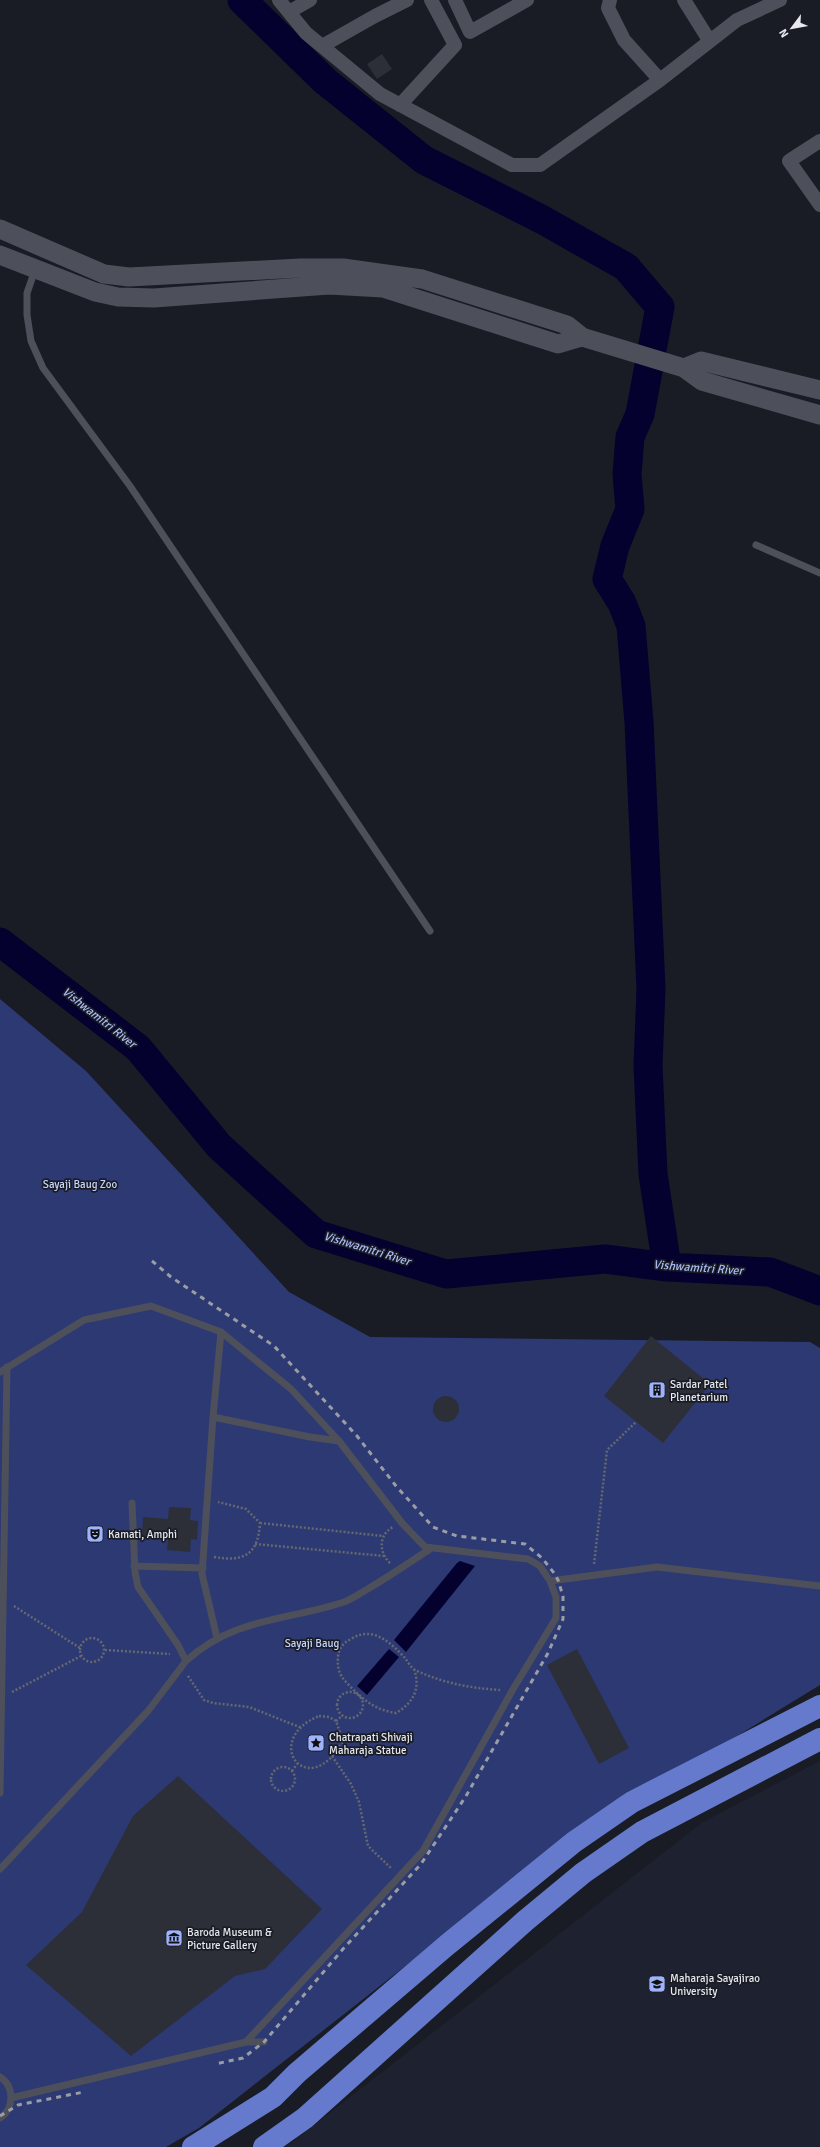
<svg xmlns="http://www.w3.org/2000/svg" width="820" height="2147" font-family="Signika,sans-serif">
<style>
.built{fill:#1e2230}
.green{fill:#2d3973}
.water{fill:#04012f}
.lines{fill:none;stroke-linecap:round;stroke-linejoin:round}
.river{stroke:#04012f;stroke-width:29}
.building{fill:#2c2f38}
.path{stroke:#65686f;stroke-width:2.5;stroke-dasharray:2 2;stroke-linecap:butt}
.lane{stroke:#4d505a;stroke-width:7}
.street{stroke:#4d505a;stroke-width:14}
.secondary{stroke:#4d505a;stroke-width:19}
.highway{stroke:#667acd;stroke-width:22}
.rail{stroke:#9b9da4;stroke-width:3;stroke-dasharray:5 5;stroke-linecap:butt}
.labels{text-anchor:middle;dominant-baseline:central;stroke-width:3.5;stroke-linejoin:round;paint-order:stroke}
.park-label{font-size:11px;fill:#c8d4fc;stroke:#191c24}
.poi-label{font-size:11px;fill:#e6e8ee;stroke:#191c24;text-anchor:start}
.water-label{font-size:12px;font-style:italic;fill:#aabbf6;stroke:#191c24}
</style>
<rect width="100%" height="100%" fill="#191c24"/>
<path class="built" d="M820 1761V2147H286L703 1822Z"/>
<path class="green" d="M0 999 86 1071 289 1292 370 1337 810 1342 820 1348V1685L706 1755 627 1792 199 2128 166 2147H0Z"/>
<path class="water" d="M460 1561 475 1566 406 1652 394 1640 457 1563Z
M389 1649 399 1657 367 1695 357 1686Z"/>
<g class="lines">
<path class="river" d="M242 0 325 81 424 160 543 220 626 267 660 307 640 414 630 437 627 474 630 509 615 546 607 579 622 603 631 626 639 722 651 989 648 1066 653 1174 667 1267
M0 942 138 1048 219 1146 316 1234 446 1274 605 1259 667 1267 770 1272 820 1291"/>
</g>
<path class="building" d="M382 54 392 69 377 79 367 64Z
M651 1336 710 1384 663 1443 604 1396Z
M433 1409a13 13 0 1 1 26 0a13 13 0 1 1-26 0Z
M169 1507 191 1508 190 1520 198 1521 197 1540 191 1539 190 1552 167 1550 168 1539 142 1537 143 1517 168 1519Z
M577 1649 629 1748 599 1764 547 1665Z
M178 1776 322 1909 265 1969 235 1976 131 2056 26 1965 82 1912 133 1816Z"/>
<g class="lines">
<path class="path" d="M260 1523 383 1536
M255 1544 384 1556
M214 1557C244 1562 258 1555 260 1523L246 1509 218 1502
M390 1563C379 1553 378 1535 393 1527
M594 1564 607 1450 636 1422
M14 1606 80 1648
M80 1650a12 12 0 1 1 24 0a12 12 0 1 1-24 0Z
M105 1650 170 1654
M414 1669C421 1689 413 1703 396 1713 374 1710 361 1698 346 1682 339 1675 337 1666 338 1657 339 1648 343 1643 351 1639 373 1625 391 1643 405 1658 408 1662 411 1668 415 1670 443 1683 469 1688 500 1690
M188 1676 204 1700 213 1703 249 1707 302 1728
M12 1692 81 1656
M337 1705a13 13 0 1 1 26 0a13 13 0 1 1-26 0Z
M319 1716 329 1717 336 1721 343 1741C308 1804 260 1740 319 1716Z
M336 1721 342 1716
M332 1756 351 1784 359 1802 368 1846 392 1869
M271 1779a12 12 0 1 1 24 0a12 12 0 1 1-24 0Z
M292 1771 297 1764"/>
<path class="lane" d="M35 270 27 293V315L31 341 43 368 130 486 430 931
M756 545 820 573
M0 1372 84 1320 151 1306 221 1332 291 1389 339 1441 402 1523 425 1547 528 1559 540 1566 550 1581 657 1567 820 1586
M213 1417 310 1437 339 1441
M134 1566 203 1568
M217 1638 202 1574 213 1417 221 1332
M186 1661C234 1617 287 1621 344 1602 352 1599 359 1594 366 1590 388 1577 409 1563 430 1549
M0 1793 7 1367
M0 1869 148 1711 186 1661 178 1645 138 1587 135 1572 132 1503
M246 2042 423 1851 512 1691 556 1618V1597L550 1581
M0 2077C15 2087 14 2109 0 2118
M11 2098 246 2042H264"/>
<path class="street" d="M279 0 306 33 380 94 512 165H540L660 80 737 20 780 0
M455 0 470 32 527 0
M610 0 608 8 624 40 660 80
M684 0 709 40
M289 12 310 0
M322 46 375 16 407 0
M400 105 455 45 431 0
M820 141 789 161 820 205"/>
<path class="secondary" d="M0 229 104 274 129 277 300 268H343L422 279 567 325 582 337 684 368 702 381 820 415
M0 255 95 292 118 297 154 298 329 285 383 288 558 344 582 337
M684 368 701 361 820 390"/>
<path class="highway" d="M193 2147 273 2097 297 2073 447 1945 574 1842 632 1802 820 1706
M264 2147 305 2118 525 1921 583 1873 642 1832 820 1739"/>
<path class="rail" d="M152 1261 171 1277 274 1346 357 1436 396 1486 433 1527 457 1536 525 1544 542 1558 554 1573 558 1580 563 1596V1619L548 1653 466 1796 421 1864 343 1949 264 2042 243 2058 215 2064
M0 2116 18 2105 84 2092"/>
</g>
<defs>
<g id="building-square" transform="scale(0.9)"><rect x="-9" y="-9" width="18" height="18" rx="4" fill="#9fb3fd" stroke="#191c24"/><path d="M-4-6H4V6H1V3H-1V6H-4ZM-2.5-4.3h1.7v1.8h-1.7ZM.8-4.3h1.7v1.8H.8ZM-2.5-1h1.7V.8h-1.7ZM.8-1h1.7V.8H.8Z" fill="#111"/></g>
<g id="theatre-square" transform="scale(0.9)"><rect x="-9" y="-9" width="18" height="18" rx="4" fill="#9fb3fd" stroke="#191c24"/><path d="M-5-5.5Q0-4 5-5.5V0Q5 5 0 6Q-5 5-5 0ZM-3.3-2.5H-1v1.5H-3.3ZM1-2.5H3.3v1.5H1ZM-2.8 1Q0 5.5 2.8 1Z" fill="#111"/></g>
<g id="sight-square" transform="scale(0.9)"><rect x="-9" y="-9" width="18" height="18" rx="4" fill="#9fb3fd" stroke="#191c24"/><path d="M0-6L1.8-2.2L6-1.7L2.9 1.2L3.7 5.4L0 3.3L-3.7 5.4L-2.9 1.2L-6-1.7L-1.8-2.2Z" fill="#111"/></g>
<g id="museum-square" transform="scale(0.9)"><rect x="-9" y="-9" width="18" height="18" rx="4" fill="#9fb3fd" stroke="#191c24"/><path d="M0-6L6-3V-2H-6V-3ZM-5-1h2V3h-2ZM-1-1h2V3h-2ZM3-1h2V3H3ZM-6 4H6V6H-6Z" fill="#111"/></g>
<g id="university-square" transform="scale(0.9)"><rect x="-9" y="-9" width="18" height="18" rx="4" fill="#9fb3fd" stroke="#191c24"/><path d="M0-5L7-2L0 1L-7-2ZM-4 1L0 2.5L4 1V4Q0 6-4 4Z" fill="#111"/></g>
</defs>
<g fill-rule="evenodd">
<use href="#building-square" x="657" y="1390"/>
<use href="#theatre-square" x="95" y="1534"/>
<use href="#sight-square" x="316" y="1743"/>
<use href="#museum-square" x="174" y="1938"/>
<use href="#university-square" x="657" y="1984"/>
</g>
<g class="labels">
<g class="park-label">
<text x="80" y="1184">Sayaji Baug Zoo</text>
<text x="312" y="1643">Sayaji Baug</text>
</g>
<g class="poi-label">
<text x="670" y="1384">Sardar Patel<tspan x="670" dy="13">Planetarium</tspan></text>
<text x="108" y="1534">Kamati, Amphi</text>
<text x="329" y="1737">Chatrapati Shivaji<tspan x="329" dy="13">Maharaja Statue</tspan></text>
<text x="187" y="1932">Baroda Museum &amp;<tspan x="187" dy="13">Picture Gallery</tspan></text>
<text x="670" y="1978">Maharaja Sayajirao<tspan x="670" dy="13">University</tspan></text>
</g>
<g class="water-label">
<text transform="translate(99 1018) rotate(38)">Vishwamitri River</text>
<text transform="translate(367 1249) rotate(17)">Vishwamitri River</text>
<text transform="translate(698 1268) rotate(4)">Vishwamitri River</text>
</g>
</g>
<g transform="translate(792 28) rotate(238)" stroke="#191c24" stroke-width="3" paint-order="stroke">
<path d="M0-3L7 15L0 10L-7 15Z" fill="#e6e8ee"/>
<text y="-6" font-size="11" font-weight="bold" text-anchor="middle" fill="#e6e8ee">N</text>
</g>
</svg>
